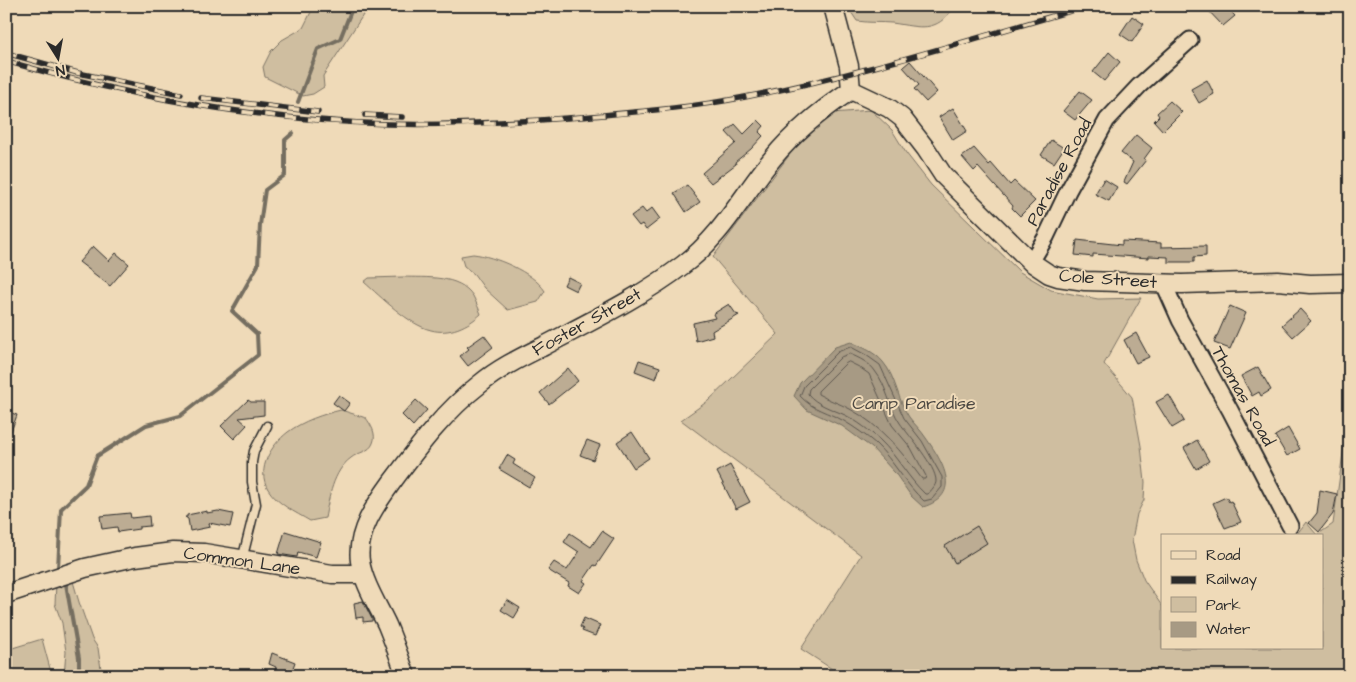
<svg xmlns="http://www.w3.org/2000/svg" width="1356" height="682" font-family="'Architects Daughter',sans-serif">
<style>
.green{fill:#cfbea0;stroke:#7d7466}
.water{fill:#a79a84;stroke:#756e60}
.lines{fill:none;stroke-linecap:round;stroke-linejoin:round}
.shore{stroke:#5d574f;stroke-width:1}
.stream{stroke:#756e60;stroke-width:4}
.building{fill:#bcac93;stroke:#2b2b2b}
.service-casing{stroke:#2b2b2b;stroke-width:11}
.minor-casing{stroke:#2b2b2b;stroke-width:19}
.tertiary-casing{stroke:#2b2b2b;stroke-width:21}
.service{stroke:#efdab8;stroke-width:8}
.minor{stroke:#efdab8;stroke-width:15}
.tertiary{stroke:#efdab8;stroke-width:18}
.rail-casing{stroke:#2b2b2b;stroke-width:5.5}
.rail{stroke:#efdab8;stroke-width:4;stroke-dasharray:11;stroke-linecap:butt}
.labels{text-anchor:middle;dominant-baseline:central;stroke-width:4;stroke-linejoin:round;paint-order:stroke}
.street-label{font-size:18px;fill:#2b2b2b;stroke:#efdab8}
.park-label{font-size:18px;fill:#4c4842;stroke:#efdab8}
</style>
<rect width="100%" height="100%" fill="#efdab8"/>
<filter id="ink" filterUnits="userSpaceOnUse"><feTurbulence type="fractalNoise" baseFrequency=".02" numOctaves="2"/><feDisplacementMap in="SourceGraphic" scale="10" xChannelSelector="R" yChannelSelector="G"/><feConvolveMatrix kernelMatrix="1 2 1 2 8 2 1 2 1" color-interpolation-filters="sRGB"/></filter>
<g filter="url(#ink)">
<path class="green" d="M314 6H369L323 76 324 87 313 94 303 96 265 77 263 67 271 51 282 40 303 28Z
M847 6H954V7C936 34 920 27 892 23 880 22 870 23 857 21Z
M871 110 892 130 906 153 931 185 1020 272 1051 290 1098 299 1141 298 1104 364 1132 397 1141 446 1145 482 1144 500 1137 514 1132 540 1136 560 1144 580 1162 606V648H1322V536H1290L1297 534 1306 522 1317 535 1333 524 1345 439 1350 431V676H843L801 649 861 555 681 420 708 401 778 334 713 257 796 146 832 113Z
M473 254C494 256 533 272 545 291L538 302 508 310 484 288 474 274 464 266 461 256Z
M403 277C425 278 459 274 473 296 476 302 479 309 481 314 468 326 449 335 431 330 409 325 381 297 364 282L369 278Z
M341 410 366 418C371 425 377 434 373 443 370 452 358 452 351 458 333 471 329 498 325 518L310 521C295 512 277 504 268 489 256 469 271 445 288 432 303 421 323 414 341 410Z
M72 578 79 602 92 639 98 648 102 676H64L66 652 62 623 55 604 56 583Z
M42 639 52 676H6V650Z"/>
<path class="water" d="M851 342C862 347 875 352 883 362 896 377 898 401 909 417 914 424 921 430 926 438 943 462 963 495 923 507L911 496 895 473 872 448 842 426 807 410 794 396 800 383 835 347Z"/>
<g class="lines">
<path class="shore" d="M851 347 866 355 880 365 904 418 922 441 942 477V487L932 499 924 501C905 484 894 461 876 444 867 436 854 427 844 421 828 412 813 410 800 396L804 386 838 352Z
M850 354C859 358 870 363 875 371 887 386 889 407 900 423 909 436 936 466 936 481 936 486 931 490 928 494H925C908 478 897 456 880 440 870 431 857 421 845 415 832 409 817 405 808 394L809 389 841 357Z
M849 362 859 367 869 374 892 425 911 448 926 476 925 479H922C902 452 880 425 850 409 839 403 828 400 818 394V391L845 364Z"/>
<path class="stream" d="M298 102 318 49 340 39 353 6
M59 571 58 568 61 509 86 485 97 456 146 425 180 416 258 355 257 334 232 311 258 265 260 225 265 190 285 175V140L293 133
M64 580 66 584 79 658V676"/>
</g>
<path class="building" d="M1204 6H1226L1235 16 1223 26Z
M1132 16 1144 24 1132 42 1120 34Z
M1109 52 1120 62 1104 81 1093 72Z
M910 61 937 92 926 102 914 89 919 85 903 67Z
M1207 80 1214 94 1199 103 1191 89Z
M1080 91 1092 100 1075 120 1063 111Z
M1170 101 1182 112 1163 131 1154 121 1159 116 1157 113Z
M953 108 967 131 953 140 939 117Z
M758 120 764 126 759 132 763 136 751 149 735 162 736 164 711 183 702 173 736 143 726 132 735 124 744 134Z
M1136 135 1152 148 1144 159 1146 160 1127 184 1124 182 1133 162 1121 153Z
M1051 140 1064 148 1054 163 1041 155Z
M974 148 989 165 991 163 1010 185 1014 181 1035 201 1020 216 1012 208 1013 206 978 167 974 171 962 157Z
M1104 179 1117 187 1109 201 1095 194Z
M687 185 700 202 686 212 674 193Z
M642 208 646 213 652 208 660 219 646 230 642 224 639 226 631 216Z
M1077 240 1122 245V241L1161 243V247L1206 246V256L1194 257V262H1168V257L1149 256V258L1093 254V257L1075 255Z
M93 246 109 261 116 253 129 264 110 286 79 262Z
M568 277 580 283 576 291 564 285Z
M729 304 736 314 739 315 712 331 713 336 696 341 693 323 715 318 713 314Z
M1230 306 1246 313 1230 349 1214 343Z
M1300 309 1311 321 1293 337 1282 325Z
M1136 333 1149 357 1136 363 1124 340Z
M484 335 493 347 468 366 460 356 469 349 467 347Z
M639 360 660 367 656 379 635 371Z
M1258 367 1271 390 1261 396 1259 392 1252 396 1241 376Z
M568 368 578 381 549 404 540 393Z
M339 395 350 403 344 411 333 403Z
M1169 395 1184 421 1172 428 1156 402Z
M248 400 251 402H264V415L239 418 247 425 234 439 221 426Z
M416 400 427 410 413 426 402 415Z
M6 411 17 415 8 440H6Z
M1288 428 1300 449 1287 456 1275 436Z
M632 432 649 458 634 468 617 442Z
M587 440 600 445 593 460 580 455Z
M1197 440 1209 461 1196 469 1184 448Z
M507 455 515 460 513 464 535 478 529 487 499 469Z
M730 465 750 502 736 509 717 472Z
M1320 490 1337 494 1333 514 1319 532 1309 523 1317 513Z
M1226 497 1229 502 1231 501 1241 522 1225 528 1213 503Z
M207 511V513L218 511 233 514 230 527 209 523 210 527 190 531 188 519 185 517H187V515Z
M130 513 131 518 149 516 150 526 139 527V529L118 532 117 527 102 529 100 516Z
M977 526 987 543 955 563 945 546Z
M285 531 321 542 316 557 298 552 297 557 278 554Z
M602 531 614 539 596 566 594 565 583 581 586 583 579 593 568 586 569 583 548 570 554 562 567 570 579 552 564 542 570 533 591 547Z
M507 600 520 608 514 618 501 610Z
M363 601 372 619V621L363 622V617L356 618 354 603Z
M584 618 600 625 595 636 582 631 583 629 580 627Z
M272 653 295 662 290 676H280L274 673 276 667 269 664Z"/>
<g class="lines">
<g class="service-casing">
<path id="service" d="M242 560 256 504 252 482V462L254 451 267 426"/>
</g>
<g class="minor-casing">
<path id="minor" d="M1031 262 1046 237 1068 191 1107 120 1139 86 1190 40
M1164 284 1180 320 1230 410 1290 526"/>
</g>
<g class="tertiary-casing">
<path id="tertiary" d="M833 6 849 66 851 90
M851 90 889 108 902 118 926 149 943 175 1031 262 1049 274 1058 277 1085 281 1119 282 1182 284 1278 281 1310 284 1350 283
M6 594 85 568 135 557 173 552 204 553 332 574H363
M406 676C400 659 394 642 387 625 378 606 363 582 360 561 356 532 376 504 392 482 418 447 445 411 480 384 499 368 522 357 544 346 591 321 641 297 683 265 722 236 743 194 773 158 795 131 823 109 851 90"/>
</g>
<use href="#service" class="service"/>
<use href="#minor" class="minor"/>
<use href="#tertiary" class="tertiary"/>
<g class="rail-casing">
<path id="rail" d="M6 53 78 73 181 94
M6 61C130 97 258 120 387 124 452 126 516 122 581 117 636 112 691 108 745 97 861 75 974 38 1088 6
M201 98 318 112
M365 115 402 117"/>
</g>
<use href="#rail" class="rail"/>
</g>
</g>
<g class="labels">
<g class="street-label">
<text transform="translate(1059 172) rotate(-62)">Paradise Road</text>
<text transform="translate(1108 279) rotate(4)">Cole Street</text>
<text transform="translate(587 322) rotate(-29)">Foster Street</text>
<text transform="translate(1243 396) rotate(61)">Thomas Road</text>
<text transform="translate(242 561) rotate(8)">Common Lane</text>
</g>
<g class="park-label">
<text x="914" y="403">Camp Paradise</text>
</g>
</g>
<rect width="1356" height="682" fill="none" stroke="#efdab8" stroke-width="25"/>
<rect x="12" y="12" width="1331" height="657" fill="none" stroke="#2b2b2b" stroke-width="2" filter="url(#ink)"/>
<rect x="1161" y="534" width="162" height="115" fill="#efdab8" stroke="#a19480"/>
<rect x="1171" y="551" width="25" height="8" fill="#efdab8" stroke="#a19480"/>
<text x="1206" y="560" font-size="15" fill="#2b2b2b">Road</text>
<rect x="1171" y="576" width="25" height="8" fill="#2b2b2b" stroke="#a19480"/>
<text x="1206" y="584" font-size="15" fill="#2b2b2b">Railway</text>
<rect x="1171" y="597" width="25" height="15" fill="#cfbea0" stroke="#a19480"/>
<text x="1206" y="610" font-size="15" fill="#2b2b2b">Park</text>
<rect x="1171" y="622" width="25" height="15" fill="#a79a84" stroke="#a19480"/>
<text x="1206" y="634" font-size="15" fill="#2b2b2b">Water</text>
<g transform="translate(58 58) rotate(169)" stroke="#efdab8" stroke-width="4" paint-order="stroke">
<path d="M0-4L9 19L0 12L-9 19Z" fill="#2b2b2b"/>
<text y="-8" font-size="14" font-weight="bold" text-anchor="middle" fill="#2b2b2b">N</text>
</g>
</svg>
